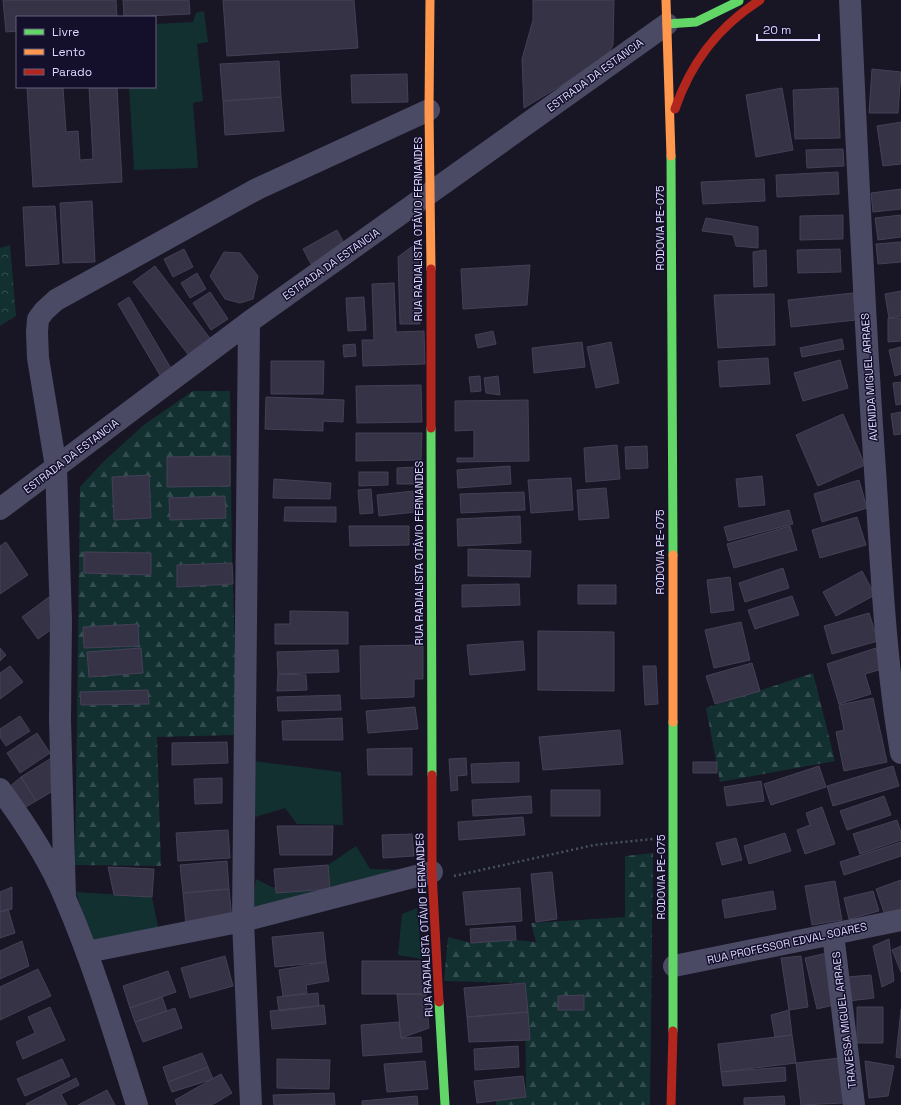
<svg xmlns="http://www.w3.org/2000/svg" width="901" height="1105" font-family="'Space Grotesk',sans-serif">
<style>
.green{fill:#133031}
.forest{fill:url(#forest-firs)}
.park{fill:url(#park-crowns)}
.building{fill:#363346;stroke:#454057}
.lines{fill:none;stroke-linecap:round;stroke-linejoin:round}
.path{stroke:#465363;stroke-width:2.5;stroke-dasharray:2 3;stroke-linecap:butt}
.street{stroke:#4b4a65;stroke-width:22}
.fast{stroke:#63d668;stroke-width:9}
.slow{stroke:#ff974d;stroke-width:9}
.jam{stroke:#b3261e;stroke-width:9}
.labels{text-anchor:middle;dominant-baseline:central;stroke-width:3;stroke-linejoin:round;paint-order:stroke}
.street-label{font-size:11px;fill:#ddd8ff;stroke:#140f2a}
</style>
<defs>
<pattern id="forest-firs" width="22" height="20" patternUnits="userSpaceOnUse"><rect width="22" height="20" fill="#133031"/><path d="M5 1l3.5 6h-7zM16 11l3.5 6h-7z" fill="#354d50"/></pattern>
<pattern id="park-crowns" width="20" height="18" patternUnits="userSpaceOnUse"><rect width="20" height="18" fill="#133031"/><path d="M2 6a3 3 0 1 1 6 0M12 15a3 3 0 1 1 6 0" fill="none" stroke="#354d50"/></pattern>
</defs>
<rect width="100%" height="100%" fill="#181524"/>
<path class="green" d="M204 11 208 42 197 44 203 101 193 103 198 168 134 170 129 87H155V24L193 22 196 13Z
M254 761 341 772 343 825 297 824 285 808 252 818Z
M356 846 370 869 415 870 252 911 256 879 272 887 328 892 330 889 328 865Z
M76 892 152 897 159 931 93 944Z
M417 908 422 959 398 955 402 914Z"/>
<path class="forest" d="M193 391H230L232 563 177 565 178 587 233 584 237 735 157 737 161 866 75 865 80 487 103 462 145 424Z
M813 673 835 761 720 782 706 708Z
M653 853 650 1105H496V1101L526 1097 525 983 444 981 448 937 471 943 516 940 536 942 531 923 625 917V856Z"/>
<path class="park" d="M10 245 16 316 0 326V248Z"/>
<path class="building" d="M3 0H116L117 17H17V31L6 32Z
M123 0H189L190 14 124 17Z
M223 0H354L358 48 227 56Z
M533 0H614L613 45 606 58 524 108 522 59 533 20Z
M279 61 281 97 223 101 220 64Z
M872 69 901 72 898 113H869Z
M407 74 408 102 352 103 351 75Z
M27 87H63L66 132 78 131 80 160 93 159 89 87H117L122 182 33 187Z
M782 88 793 150 756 157 746 95Z
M838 88 840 138 795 139 793 90Z
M281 97 284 131 225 135 223 101Z
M901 122V164L883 166 877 126Z
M843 149 844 166 807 168 806 150Z
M838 172 839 194 777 197 776 175Z
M764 179 765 201 703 204 701 182Z
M901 189V209L873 212 871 193Z
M92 201 95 262 63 263 60 203Z
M55 206 59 264 26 266 23 207Z
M843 215V239L800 240V216Z
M901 215V237L878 240 875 218Z
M706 218 758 227V248L736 246 733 235 702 231Z
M337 230 345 245 311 264 303 249Z
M418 242 420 324H400L398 257Z
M901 242V262L878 264 876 244Z
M184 249 193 267 173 277 164 259Z
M840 249 841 272 798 273 797 250Z
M766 250 767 286 754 287 753 252Z
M224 252 240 253 258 276 253 299 240 303 225 299 210 276Z
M530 265 527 305 463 309 461 269Z
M155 266 212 341 190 357 133 282Z
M197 273 206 289 190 298 181 283Z
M394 283 396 332 424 331 425 364 363 366 362 340H374L372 284Z
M901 291V316L889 318 885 294Z
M210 292 228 319 211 330 193 303Z
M853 293 856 320 791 327 788 300Z
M774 294 775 345 718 348 714 295Z
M129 297 172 370 161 377 118 304Z
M364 297 366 330 348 331 346 298Z
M888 318H901V341L888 342Z
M493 331 496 344 478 348 475 335Z
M842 339 844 349 802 357 800 348Z
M582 342 585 367 534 373 532 348Z
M611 342 619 383 596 388 587 347Z
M355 344 356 356 344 357 343 345Z
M901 347V374L895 376 889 350Z
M768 358 770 384 720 387 718 361Z
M840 360 848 388 803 401 794 373Z
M271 361H324L323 394H271Z
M480 376 481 391 471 392 469 377Z
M498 376 500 395 486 393 484 378Z
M901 382V404L896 405 893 383Z
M421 385 422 422 357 423 356 386Z
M266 397 344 400 343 422 323 421V431L265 429Z
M528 400 529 461 457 462V458H474V430L455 431V401Z
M901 412V434L894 435 891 414Z
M843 414 865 465 818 486 796 435Z
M356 433H422L421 460 356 461Z
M617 445 620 479 586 482 584 448Z
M647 446 648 468 626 469 625 447Z
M230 456V486L167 487V457Z
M510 466 511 484 458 488 457 470Z
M417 467 418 484H397V468Z
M359 472H388V485L359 486Z
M149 475 151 518 114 520 112 477Z
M762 476 765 505 739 507 736 479Z
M571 478 573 510 531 513 528 480Z
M274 479 331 483 330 499 273 498Z
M859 480 867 508 822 522 814 494Z
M606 488 609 518 579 520 577 490Z
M371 489 373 513 360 514 358 490Z
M413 491 415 512 379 516 377 495Z
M524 492 525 510 461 513 460 494Z
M225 496 226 518 170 520 169 498Z
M285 507H336V522L284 521Z
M789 510 793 524 728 541 724 527Z
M520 516 521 543 458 546 457 519Z
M857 517 866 545 820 558 812 530Z
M349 526H409V545L350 546Z
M790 526 797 550 734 568 727 544Z
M6 542 28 575 0 594V546Z
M468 549 531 551 530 577 468 576Z
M84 552 151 553V575L84 573Z
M232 563 233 584 177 587V565Z
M783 568 789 588 745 602 739 583Z
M862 571 875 595 836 616 823 592Z
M730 577 734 610 711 613 707 580Z
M519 584 520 605 462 607V585Z
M578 585H616V604H578Z
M792 596 799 615 755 629 748 610Z
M49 597 52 629 38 639 22 617Z
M290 611 348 612V644H275V624H290Z
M869 613 878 641 832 654 824 626Z
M741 622 750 660 714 668 705 630Z
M138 624 139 646 84 648 83 627Z
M538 631 614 632V691L538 690Z
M523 641 525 670 470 675 467 645Z
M423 645V679H414V697L361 699 360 646Z
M0 648 6 655 0 661Z
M141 648 143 673 89 677 87 652Z
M876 648 882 669 865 674 871 694 839 704 827 664Z
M338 650 339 672 278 674 277 652Z
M752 663 760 691 715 704 706 676Z
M10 666 23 682 0 699V673Z
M643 666H656L658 704 645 705Z
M278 674 306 675 307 690 277 691Z
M148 690 149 704 81 705 80 692Z
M340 695 341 710 278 711 277 697Z
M873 698 887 762 844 771 836 732 844 730 839 705Z
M415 707 418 729 368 733 366 711Z
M20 716 30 731 6 746 0 737V729Z
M342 718 343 740H283L282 721Z
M620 730 623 764 543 770 539 737Z
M37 733 50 753 20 773 7 753Z
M227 742 228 763 172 765V743Z
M412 748V775H368L367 749Z
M53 757V791L36 801 21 777Z
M466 758 467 775 457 776 458 790 451 791 449 759Z
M519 762V782L472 783 471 764Z
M693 762H717V773H693Z
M819 766 826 787 771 805 764 784Z
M893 766 899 786 833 806 827 786Z
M21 777 36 801 24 808 8 788Z
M222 778V803L195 804 194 779Z
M761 781 764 801 727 806 724 787Z
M551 790H600V816H551Z
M531 796 532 813 473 816 472 800Z
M884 796 891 815 847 830 840 811Z
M822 807 835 844 805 854 797 830 810 825 806 813Z
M523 817 525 835 459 840 458 822Z
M897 820 901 832V840L860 854 853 834Z
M277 826H333L332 855H280Z
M228 830 230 858 178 861 176 833Z
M785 833 791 851 749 864 744 846Z
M412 834 414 856 383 858 382 835Z
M736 838 742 860 722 865 716 843Z
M901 842V856L844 875 840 862Z
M227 861 229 889 183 893 180 865Z
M328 865 330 889 276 893 274 869Z
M108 867 154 869 152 897 114 895Z
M552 872 557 919 536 922 531 874Z
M901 880V912L886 918 876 889Z
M835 881 842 920 812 925 805 886Z
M12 887V909L0 912V892Z
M520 888 522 921 466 925 463 892Z
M229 889 232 920 186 925 183 893Z
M773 891 776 909 725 918 722 900Z
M873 891 879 911 849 919 844 898Z
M8 909 15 933 0 938V912Z
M515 926 516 940 471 943 470 929Z
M323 932 326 962 275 967 272 937Z
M889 939 894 981 882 987 873 946Z
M22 941 29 966 0 979V951Z
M901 946V972L892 950Z
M827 953 838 1004 817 1009 805 958Z
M225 956 233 986 190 998 181 968Z
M801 956 808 1007 789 1010 781 958Z
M362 961H426V994H362Z
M326 962 329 981 306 985 307 993 283 996 279 970Z
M38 969 51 996 0 1020V987Z
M168 971 176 992 130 1008 123 986Z
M871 975 874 998 849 1001 847 977Z
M525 983 528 1012 467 1017 464 988Z
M318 993 319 1006 279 1011 277 997Z
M397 994H426L429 1028 401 1038Z
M584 995V1010H558V996Z
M162 997 167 1011 135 1022 130 1008Z
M324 1005 326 1024 272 1029 270 1011Z
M50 1007 65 1040 23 1059 16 1042 35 1033 28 1017Z
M857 1007H883V1043H857Z
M175 1008 182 1028 143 1042 135 1022Z
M901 1009V1058L896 1057Z
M789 1010 792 1035 775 1037 771 1015Z
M528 1012 530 1040 469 1042 467 1017Z
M399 1022 401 1038 421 1037 422 1052 363 1056 361 1025Z
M792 1035 796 1063 721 1072 718 1044Z
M518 1046 519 1067 475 1070 474 1049Z
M202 1053 208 1067 168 1082 163 1067Z
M839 1058 844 1103 801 1105 796 1063Z
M62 1059 70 1076 25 1096 17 1079Z
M277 1059 330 1060 329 1089 277 1088Z
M425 1061 428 1089 387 1092 384 1064Z
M865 1061 894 1066 888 1096 869 1098Z
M208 1067 213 1079 172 1092 168 1082Z
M785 1067 786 1081 723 1086 721 1072Z
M221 1074 232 1093 212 1105H177L175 1100Z
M523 1076 526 1097 477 1103 474 1081Z
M76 1078 79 1085 61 1094 67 1105H27L26 1104Z
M107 1090 115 1105H78Z
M334 1093 335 1105H274L273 1095Z
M417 1096 418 1105H362V1101Z
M784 1096 785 1105H744V1098Z"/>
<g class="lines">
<path class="path" d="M454 876 594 845 653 839"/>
<path class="street" d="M850 0C857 157 864 313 875 470 881 564 885 660 901 753
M249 322 243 921 251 1105
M0 509 249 322 667 24
M0 789C25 823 49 859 65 898 94 965 115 1036 137 1105
M65 897 60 720 61 620 56 467 38 358 37 332 38 319 44 311 56 300 257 189 429 110
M833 934 854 1105
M87 952 243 921 432 872
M674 966 901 920"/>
<path class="fast" d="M667 24 696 22 739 1
M671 156 673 555
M431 428 432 775
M439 1002 445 1105
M673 1031V722"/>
<path class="slow" d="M430 0 429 110 431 269
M666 0 671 156
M673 555V722"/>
<path class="jam" d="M675 109C691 62 718 27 760 0
M431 269V428
M432 775V872L439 1002
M671 1105 673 1031"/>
</g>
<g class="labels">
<g class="street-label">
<text transform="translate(595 75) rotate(-36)">ESTRADA DA ESTANCIA</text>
<text transform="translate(660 228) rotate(-90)">RODOVIA PE-075</text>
<text transform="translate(418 229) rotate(-90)">RUA RADIALISTA OTÁVIO FERNANDES</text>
<text transform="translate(331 264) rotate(-35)">ESTRADA DA ESTANCIA</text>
<text transform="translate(869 377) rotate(-94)">AVENIDA MIGUEL ARRAES</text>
<text transform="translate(71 456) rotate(-37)">ESTRADA DA ESTANCIA</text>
<text transform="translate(660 552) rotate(-90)">RODOVIA PE-075</text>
<text transform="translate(419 553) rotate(-90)">RUA RADIALISTA OTÁVIO FERNANDES</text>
<text transform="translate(661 877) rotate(-90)">RODOVIA PE-075</text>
<text transform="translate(424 925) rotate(-93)">RUA RADIALISTA OTÁVIO FERNANDES</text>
<text transform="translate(787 943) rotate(-12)">RUA PROFESSOR EDVAL SOARES</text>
<text transform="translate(844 1020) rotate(-97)">TRAVESSA MIGUEL ARRAES</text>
</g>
</g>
<rect x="16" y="16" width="140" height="72" fill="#140f2a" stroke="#645f7f"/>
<rect x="24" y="29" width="20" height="6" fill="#63d668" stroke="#645f7f"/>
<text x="52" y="36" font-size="12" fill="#ddd8ff">Livre</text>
<rect x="24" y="49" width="20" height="6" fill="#ff974d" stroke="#645f7f"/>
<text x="52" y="56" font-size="12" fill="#ddd8ff">Lento</text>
<rect x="24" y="69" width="20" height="6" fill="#b3261e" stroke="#645f7f"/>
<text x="52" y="76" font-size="12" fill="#ddd8ff">Parado</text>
<path d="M757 34v6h62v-6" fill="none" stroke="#ddd8ff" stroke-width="2"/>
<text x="763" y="34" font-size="12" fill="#ddd8ff" stroke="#140f2a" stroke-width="3" paint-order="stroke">20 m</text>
</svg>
